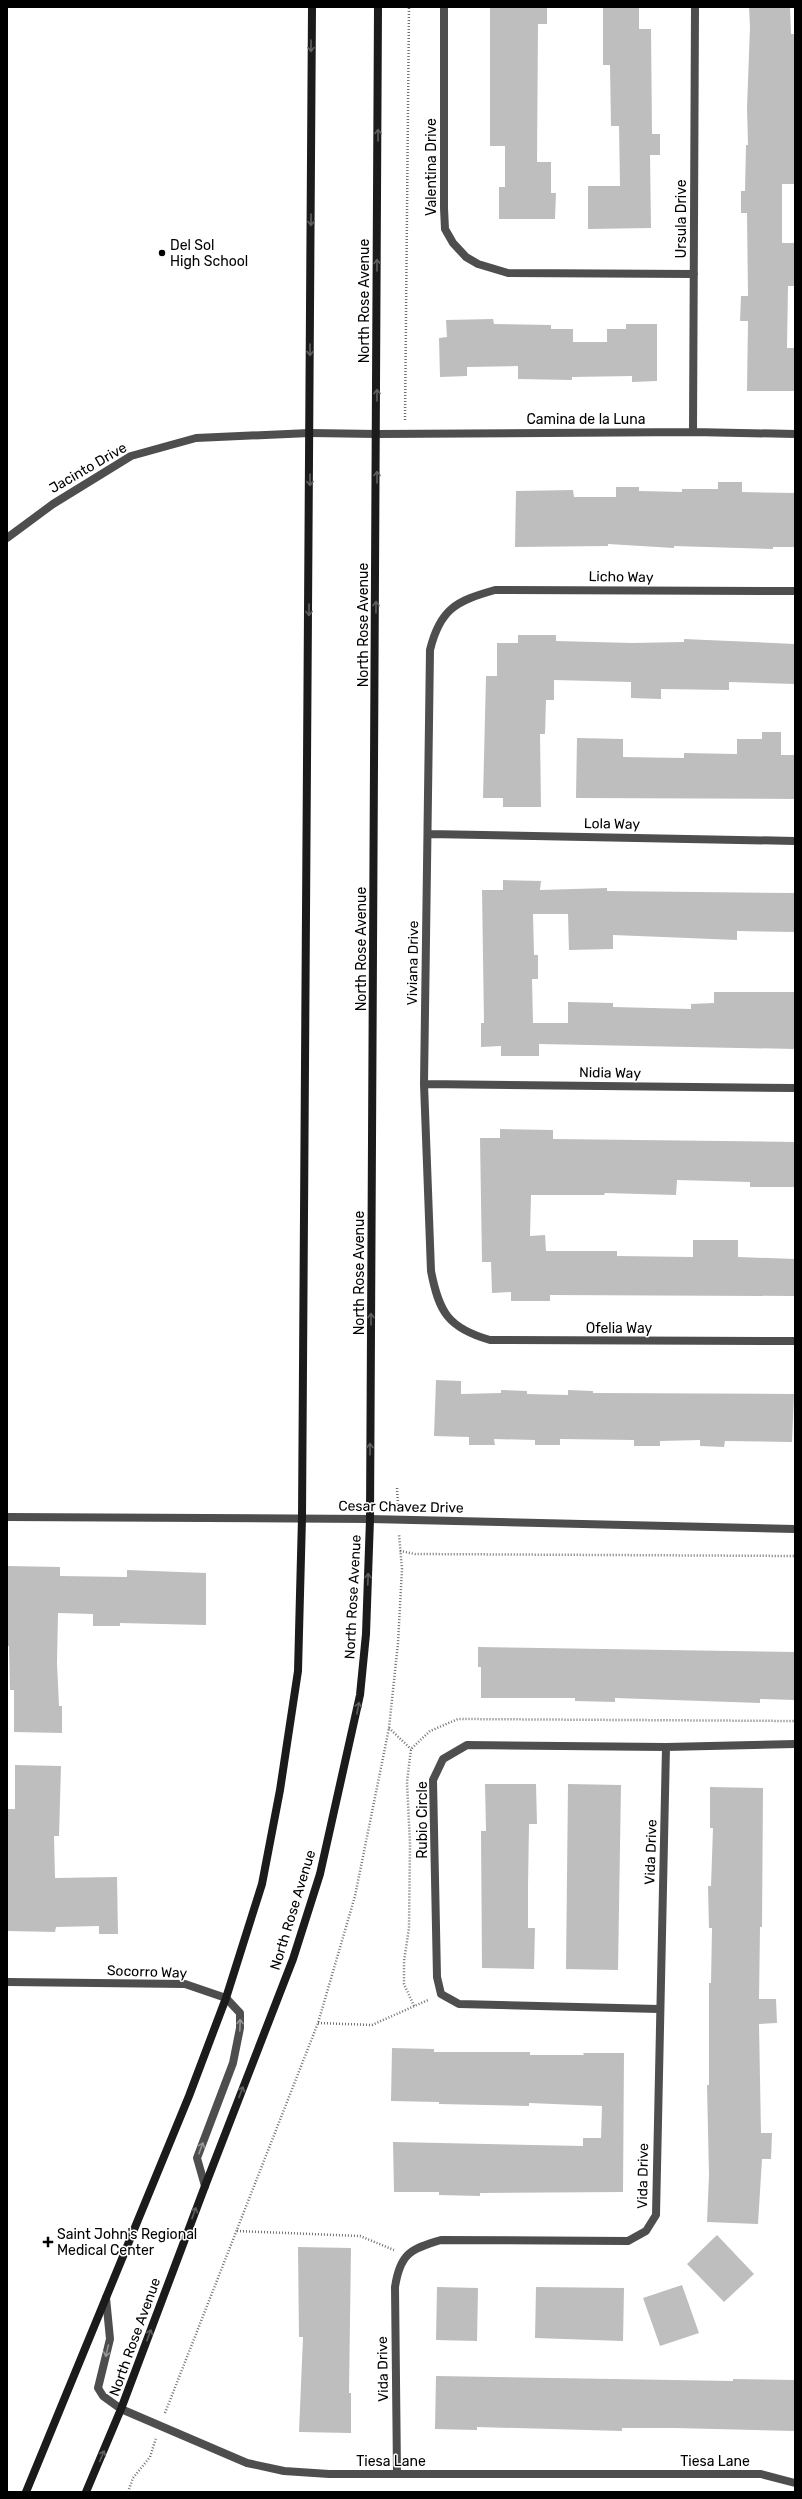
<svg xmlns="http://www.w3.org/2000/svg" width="802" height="2499" font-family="Rubik,sans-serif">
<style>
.building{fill:#bebebe}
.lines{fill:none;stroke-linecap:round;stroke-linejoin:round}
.path{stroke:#707070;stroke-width:2.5;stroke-dasharray:1 2;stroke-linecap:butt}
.lane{stroke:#4e4e4e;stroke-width:8}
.street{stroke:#4e4e4e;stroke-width:8}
.secondary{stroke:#1b1b1b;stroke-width:8}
.oneway{stroke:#5f5f5f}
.oneway2{stroke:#959595}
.poi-dot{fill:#000;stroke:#fff;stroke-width:1.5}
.labels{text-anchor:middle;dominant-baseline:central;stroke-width:3;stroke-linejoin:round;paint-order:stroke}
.street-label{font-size:14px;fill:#000;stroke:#fff}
.poi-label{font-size:14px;fill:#000;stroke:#fff;text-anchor:start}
</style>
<rect width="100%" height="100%" fill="#fff"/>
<path class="building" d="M490 7H547V24H538L537 162H551V193H556L555 219H499V187H505V146H490Z
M603 7H639V29H651L652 134H660V155H650L651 228 588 229V186H620L619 126H611L610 65H603Z
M749 7H790L791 34H795V184H782V243H795V286H788L787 348H795V391H747L748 321H740L741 296H748L747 213H741V191H745L746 145H748L747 108 750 27Z
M493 319 494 324 551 325V329H573V342H607V329H626V324H657V381L632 382V376L572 377V380L518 379V366L467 367V376L440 377 439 338 447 337 446 320Z
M718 482H742V492L795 493V547H773V549L674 546V548L608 544V546L515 547 516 491 573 490 574 497H616V487H639V491L682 492V489H718Z
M518 635H556V641L632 643 684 642V639L795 644V684L729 682V690L661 689V699L631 698V682L554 680V700H546L545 734H540L541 807H503V798H483L486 676H497V643H518Z
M762 732H781V755H795V799L576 798 577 738 623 739V757L684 758V753L737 754V739H762Z
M503 880 541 881 540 890 607 888V891L795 893V932L737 931V940L613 935V949L569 950 568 914H533L534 955H538V979H532L533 1023H568V1002L613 1003V1007L691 1009V1004L714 1003V992H795V1049L539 1044V1056H501V1046L481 1047V1023H484L482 890H503Z
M500 1129 553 1130V1139L795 1142V1187H750V1182L677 1180 676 1195 605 1193 604 1195H531L530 1236 545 1235 546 1251H617V1256L693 1257V1240H738V1257L795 1259 794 1296 550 1295V1301H511V1292L492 1293 491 1262H482L480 1138H500Z
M436 1380 461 1381V1394L501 1393V1390L527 1391V1394L568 1395V1390L593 1391V1393L794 1394 792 1442 725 1441 724 1447 700 1446V1440L660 1441V1446H634V1440L560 1439V1445H535V1440L494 1439 495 1445H469V1437L434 1436Z
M7 1566 60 1567V1576L127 1577V1570L206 1573V1625L120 1623V1626H93V1614L58 1613 57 1663 59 1706H62V1733L14 1732V1690H10L9 1646H7Z
M478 1647 795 1652V1700L760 1699V1703L615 1698V1702L575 1701V1698H481V1667H478Z
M15 1765 61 1766 59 1836H54L55 1878 117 1877 118 1934H99V1926L56 1927 55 1932 7 1931V1809H15Z
M485 1784H536L537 1824H529L528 1887V1928H535L534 1969 482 1968 481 1831H486Z
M568 1784 621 1785 618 1970 566 1969Z
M710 1787 763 1788 762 1927H760L759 1999H776L777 2023 759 2024 761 2133H772L771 2159H762L758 2224 707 2222 709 2175 707 2085H709V1983H711L712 1928H709L708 1886H711L713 1828H710Z
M392 2048 434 2049V2052H530V2055H584L583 2053H624L623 2192 480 2193V2196L439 2195V2192H394L393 2142 583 2146V2138H601L602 2106 529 2103V2106L439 2104V2102L391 2101Z
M717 2235 754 2274 724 2302 687 2264Z
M298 2247 351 2248 349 2393H351V2433L299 2432 303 2337H299Z
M682 2285 699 2333 660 2346 643 2298Z
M437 2287 478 2288 477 2341 436 2340Z
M536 2287 624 2288 623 2341 535 2338Z
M436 2376 733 2381V2379L795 2380V2431L675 2428H622V2431L477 2427V2430L435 2429Z"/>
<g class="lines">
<path class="path" d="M405 420 409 7
M397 1488 398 1505
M400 1551 415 1554 795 1556
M389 1728 411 1749
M414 2006 404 1984V1961L409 1928 410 1844 407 1782 411 1749 430 1731 458 1719 795 1721
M318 2023 372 2025 428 2000
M237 2231 360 2236 394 2250
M165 2413 318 2023 355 1896 389 1728 398 1643 402 1569 399 1534
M128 2492 133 2478 150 2457 156 2438"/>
<path class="lane" d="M310 433 377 434"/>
<path class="street" d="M444 7V208L445 229 453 243 466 257 478 264 508 273 694 274
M693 432 695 7
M377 434 693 432 795 434
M7 538 53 504 131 456 196 438 310 433
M795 591 495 590C456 601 440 609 430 650L424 1084 431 1271C439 1312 448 1328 490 1340L795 1341
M429 834 795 841
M424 1084 795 1088
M7 1517 370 1519 795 1529
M7 1982 185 1984 226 1998 240 2013V2028L233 2063 197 2158 205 2186
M659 2009 459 2004 441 1994 437 1977 433 1780 443 1759 467 1745 666 1747 795 1744
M106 2298 110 2339 98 2388 103 2396 121 2409 247 2463 284 2471 329 2474H761L795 2483
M397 2473 395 2287C400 2254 410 2249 441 2240L628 2241 646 2231 656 2215 666 1747"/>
<path class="secondary" d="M26 2492 189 2096 226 1998 262 1884 280 1790 298 1671 302 1518 312 7
M86 2492 121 2409 205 2186 293 1959 320 1874 360 1695 366 1634 370 1519 378 7"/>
</g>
<defs><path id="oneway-shaft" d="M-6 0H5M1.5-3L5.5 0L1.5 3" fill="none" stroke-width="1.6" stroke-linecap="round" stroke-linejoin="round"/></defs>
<g class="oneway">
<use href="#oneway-shaft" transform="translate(311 46) rotate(90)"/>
<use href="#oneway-shaft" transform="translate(378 135) rotate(-90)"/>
<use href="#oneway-shaft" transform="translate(311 220) rotate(90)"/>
<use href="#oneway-shaft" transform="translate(377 265) rotate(-90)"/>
<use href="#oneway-shaft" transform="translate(310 350) rotate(90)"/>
<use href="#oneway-shaft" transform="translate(377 395) rotate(-90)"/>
<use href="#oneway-shaft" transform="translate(377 477) rotate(-90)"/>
<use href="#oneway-shaft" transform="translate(310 480) rotate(90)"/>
<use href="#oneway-shaft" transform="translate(376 607) rotate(-90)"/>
<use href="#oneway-shaft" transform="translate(309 610) rotate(90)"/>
<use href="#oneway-shaft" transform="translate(371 1319) rotate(-90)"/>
<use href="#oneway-shaft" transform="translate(370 1449) rotate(-90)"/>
<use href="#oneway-shaft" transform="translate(368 1579) rotate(-88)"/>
<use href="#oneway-shaft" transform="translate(358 1708) rotate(-79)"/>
<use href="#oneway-shaft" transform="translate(241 2092) rotate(-69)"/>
<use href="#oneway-shaft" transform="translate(194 2213) rotate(-70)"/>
<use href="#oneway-shaft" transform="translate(149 2335) rotate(-70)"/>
<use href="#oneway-shaft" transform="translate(102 2456) rotate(-67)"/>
</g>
<g class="oneway2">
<use href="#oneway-shaft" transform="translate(240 2025) rotate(-88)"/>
<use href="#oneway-shaft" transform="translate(201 2148) rotate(-70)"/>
<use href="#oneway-shaft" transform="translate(107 2351) rotate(103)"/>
</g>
<g class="poi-dot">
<circle cx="162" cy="253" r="4"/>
<path d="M46 2236h4v4h4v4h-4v4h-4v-4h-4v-4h4z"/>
</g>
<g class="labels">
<g class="street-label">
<text transform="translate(431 167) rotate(-90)">Valentina Drive</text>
<text transform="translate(681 219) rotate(-90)">Ursula Drive</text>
<text transform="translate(364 301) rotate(-90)">North Rose Avenue</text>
<text x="586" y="419">Camina de la Luna</text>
<text transform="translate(88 468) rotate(-30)">Jacinto Drive</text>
<text transform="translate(621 577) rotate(1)">Licho Way</text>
<text transform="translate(363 625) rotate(-90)">North Rose Avenue</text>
<text transform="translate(612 824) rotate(1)">Lola Way</text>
<text transform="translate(361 949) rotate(-90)">North Rose Avenue</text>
<text transform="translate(413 963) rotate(-89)">Viviana Drive</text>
<text transform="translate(610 1073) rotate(1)">Nidia Way</text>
<text transform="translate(359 1273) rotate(-90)">North Rose Avenue</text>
<text x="619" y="1328">Ofelia Way</text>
<text transform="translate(401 1507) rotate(1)">Cesar Chavez Drive</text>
<text transform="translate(353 1597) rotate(-87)">North Rose Avenue</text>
<text transform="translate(422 1820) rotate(-90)">Rubio Circle</text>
<text transform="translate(651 1852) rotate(-88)">Vida Drive</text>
<text transform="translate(293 1910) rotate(-73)">North Rose Avenue</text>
<text transform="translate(147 1972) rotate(2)">Socorro Way</text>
<text transform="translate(643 2176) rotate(-89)">Vida Drive</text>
<text transform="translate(135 2337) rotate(-70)">North Rose Avenue</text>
<text transform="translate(383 2369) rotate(-91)">Vida Drive</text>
<text x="391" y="2461">Tiesa Lane</text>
<text x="715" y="2461">Tiesa Lane</text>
</g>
<g class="poi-label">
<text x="170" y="245">Del Sol<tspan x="170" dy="16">High School</tspan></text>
<text x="57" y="2234">Saint John's Regional<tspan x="57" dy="16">Medical Center</tspan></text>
</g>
</g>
<rect width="802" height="2499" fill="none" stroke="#000000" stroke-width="16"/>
</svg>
